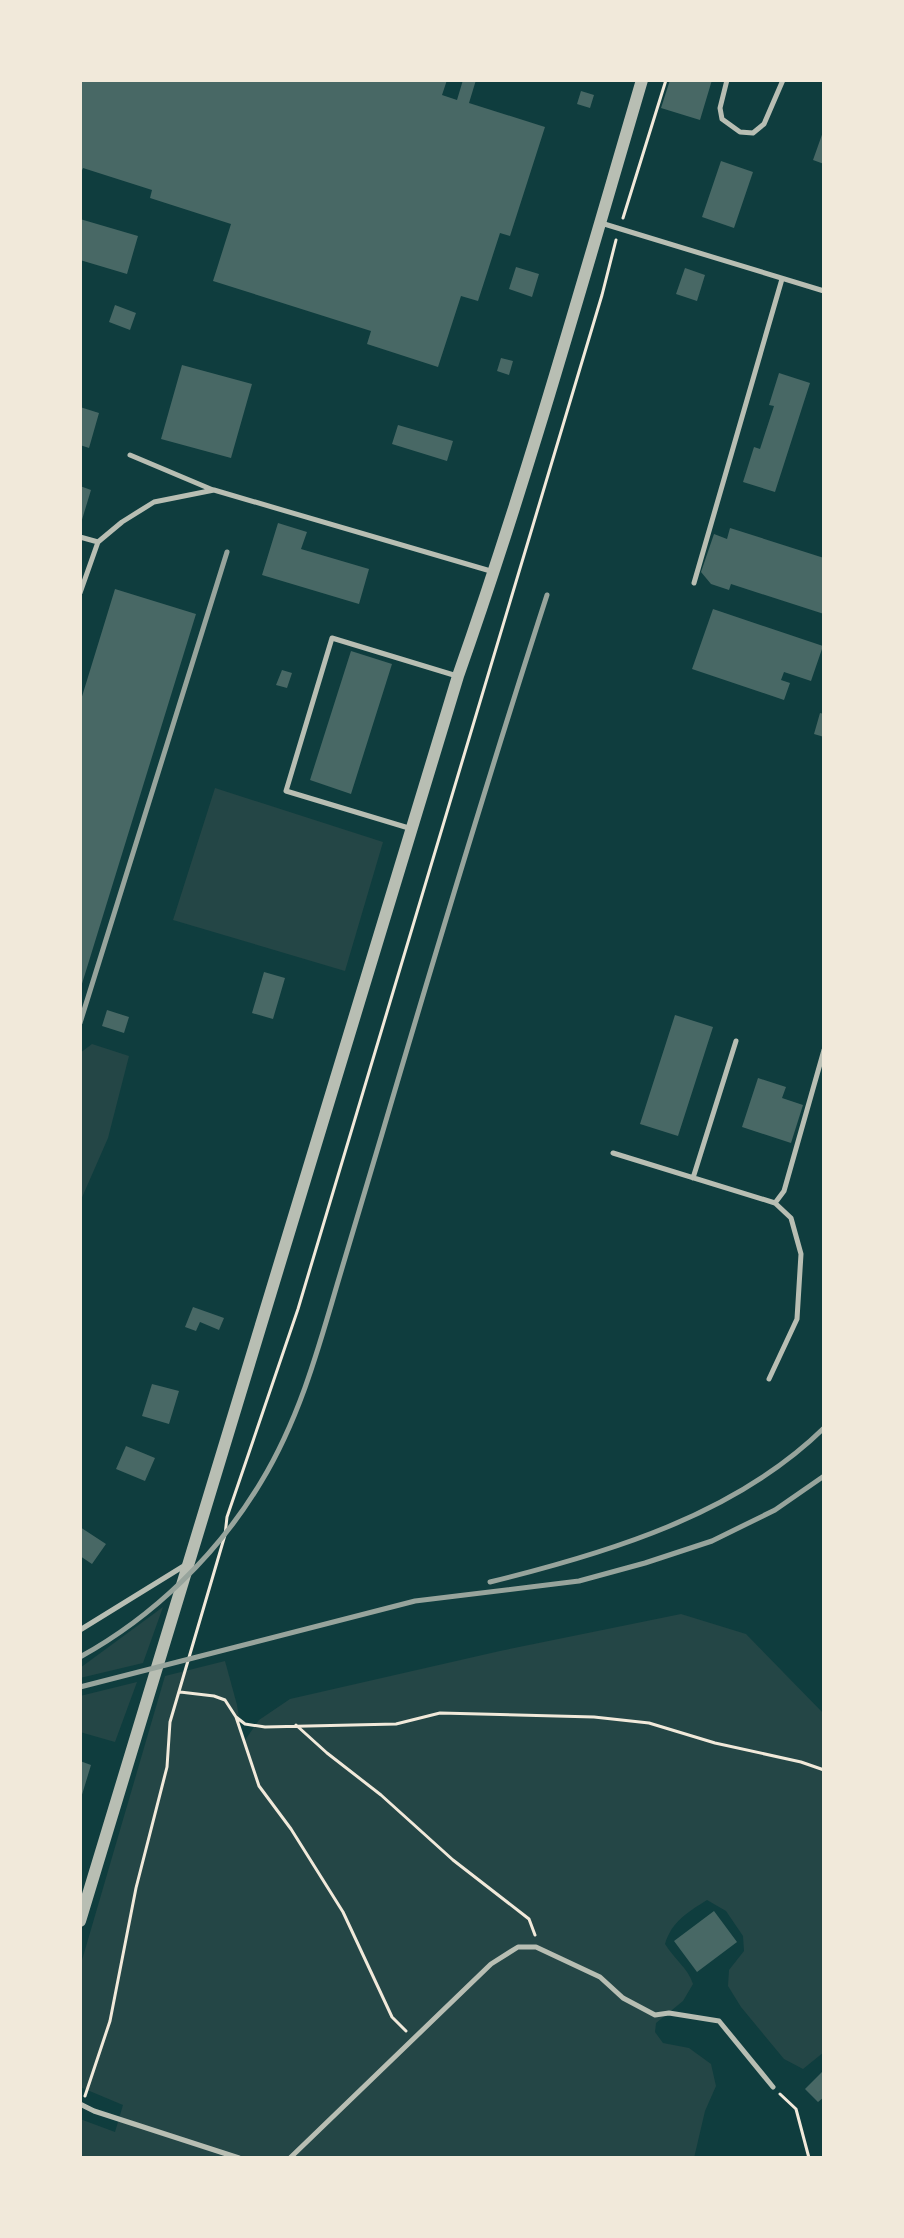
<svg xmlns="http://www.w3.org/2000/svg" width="904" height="2238" font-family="'Nunito Sans',sans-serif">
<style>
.green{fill:#244646}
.building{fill:#486865}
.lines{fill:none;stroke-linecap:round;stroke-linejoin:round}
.path{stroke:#f1e9da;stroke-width:3}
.service{stroke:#b8beb3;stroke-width:5}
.tertiary{stroke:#b8beb3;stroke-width:12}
.rail{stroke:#97a49c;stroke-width:5}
</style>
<rect width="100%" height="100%" fill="#0f3d3e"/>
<path class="green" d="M215 788 383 842 345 971 173 920Z
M92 1044 129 1056 108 1138 80 1202V1053Z
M163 1607 143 1663 80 1678V1668Z
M681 1614 746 1634 824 1714V2052L803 2069 784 2059 741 2007 728 1986 729 1970 744 1951 743 1936 726 1911 707 1900C688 1912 672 1921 665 1944 674 1959 688 1968 693 1984L683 2001 656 2023 655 2032 663 2043 689 2048 711 2064 716 2086 705 2111 694 2158H80V2119L115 2132 123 2105 80 2087V1967L165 1676 225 1661 237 1705 243 1743 259 1720 290 1699 500 1651Z
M137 1682 115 1742 80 1732V1696Z"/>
<path class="building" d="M80 80H447L442 95 457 100 463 80H476L469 103 545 127 510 236 500 233 478 301 461 296 438 367 367 344 371 331 213 281 231 224 150 198 152 190 83 168 80 175Z
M670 80H712L700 120 661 108Z
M581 91 594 95 590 108 577 104Z
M824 129V164L813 160Z
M721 161 753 172 734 228 702 217Z
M80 219 138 236 127 274 80 260Z
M516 267 539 274 532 297 509 289Z
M685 268 705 275 697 301 676 294Z
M115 305 136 313 130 330 109 322Z
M501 358 513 361 509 375 497 371Z
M182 365 252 384 231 458 161 439Z
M779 373 810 383 775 492 743 482 754 447 760 449 774 406 769 405Z
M80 407 99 413 89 448 80 445Z
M398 425 453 441 447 461 392 444Z
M80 486 91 490 81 523H80Z
M278 523 307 532 301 549 369 569 359 604 262 575Z
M730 528 824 558V614L731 584 729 590 711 584 701 572 714 534 727 539Z
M115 589 196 614 81 987 80 703Z
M713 609 823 646 811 681 784 672 781 680 790 683 784 700 692 669Z
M351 651 392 664 351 794 310 780Z
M282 670 292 673 287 688 276 685Z
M820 713 824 714V737L814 734Z
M264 972 285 978 273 1019 252 1013Z
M107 1010 129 1017 124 1033 102 1026Z
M675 1015 713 1027 678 1136 640 1124Z
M758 1078 786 1087 782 1098 803 1105 791 1143 742 1127Z
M193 1307 224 1318 219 1330 200 1322 196 1331 185 1327Z
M152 1384 179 1391 169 1424 142 1416Z
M126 1446 155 1458 145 1481 116 1469Z
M80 1527 106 1544 92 1564 80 1556Z
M80 1761 91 1765 81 1798H80Z
M714 1911 737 1942 697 1972 674 1941Z
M824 2070V2097L818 2102 805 2089Z"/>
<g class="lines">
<path class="path" d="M623 218 666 80
M180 1692 214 1696 225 1700 236 1717 245 1724 265 1727 396 1724 440 1713 594 1717 649 1723 715 1743 801 1762 824 1770
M236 1717 259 1786 291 1829 343 1912 392 2017 406 2031
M296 1725 327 1753 381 1795 453 1860 529 1919 535 1935
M780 2094 796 2109 809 2158
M85 2096 110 2021 136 1888 167 1767 170 1722 225 1535 227 1517 298 1309 602 295 616 240"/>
<path class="service" d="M727 80 720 108 722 119 740 132 753 133 764 124 783 80
M601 223 824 291
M130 455 213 490
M80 537 98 542
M694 583 782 279
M80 593 98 542 122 522 154 502 214 490 494 572
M412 829 286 791 332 638 457 676
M613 1153 775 1203 784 1191 824 1050
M693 1178 736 1041
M769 1379 797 1319 801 1254 791 1218 775 1203
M80 1630 187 1564
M80 2104 94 2111 239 2158
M290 2158 491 1964 518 1947H536L600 1977 623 1998 655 2015 669 2013 719 2021 773 2087"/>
<path class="tertiary" d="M80 1921 458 676C527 480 583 280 642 80"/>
<path class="rail" d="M80 1023 227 552
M490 1582C608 1553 735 1515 824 1428
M80 1657C153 1617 218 1554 261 1482 298 1421 317 1354 337 1285 352 1235 367 1185 382 1134 435 954 489 774 547 595
M80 1687 415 1601 579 1581 645 1563 712 1541 775 1510 824 1476"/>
</g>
<rect width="904" height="2238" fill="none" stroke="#f1e9da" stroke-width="164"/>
</svg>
